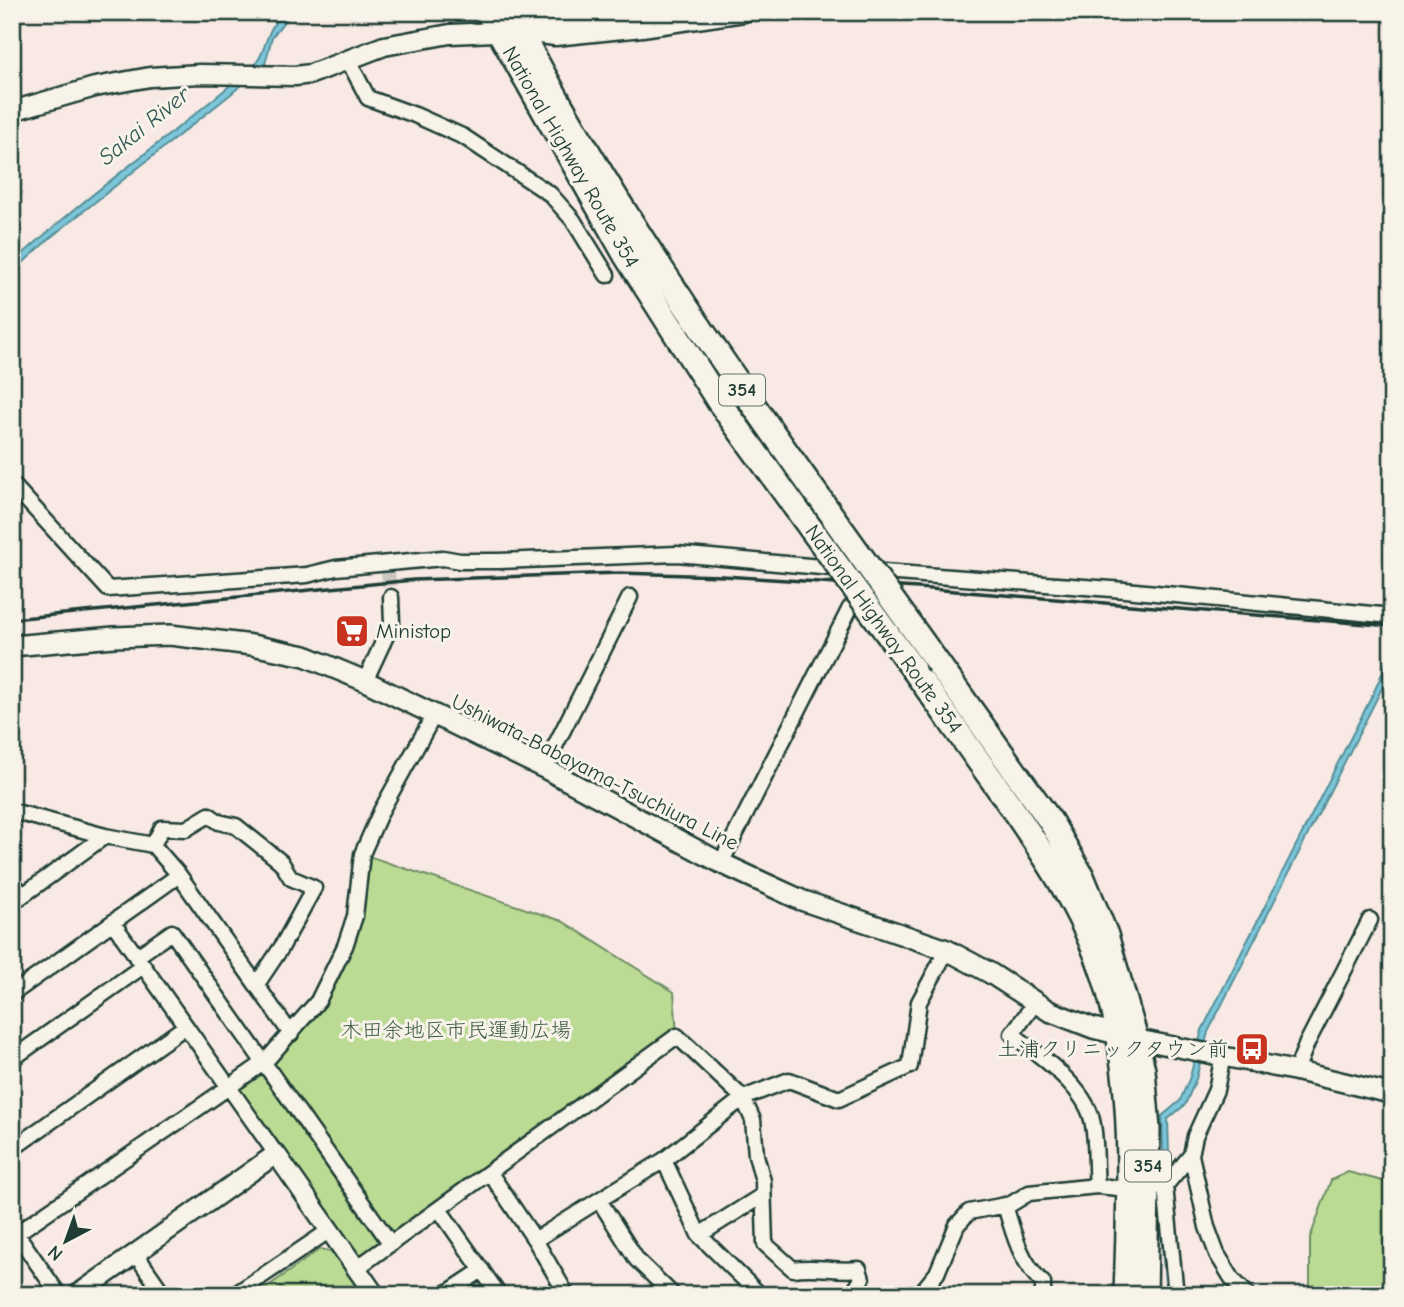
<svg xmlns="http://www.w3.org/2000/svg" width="1404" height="1307" font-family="'Comic Neue','Klee One',sans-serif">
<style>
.green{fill:#bbdb94;stroke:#6d8c64;stroke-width:2}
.water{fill:#7bc6da;stroke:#568f98;stroke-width:2}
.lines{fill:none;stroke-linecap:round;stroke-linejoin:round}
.minor-tunnel{stroke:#cdc7c1;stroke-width:14;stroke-dasharray:14 7;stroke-linecap:butt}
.minor-casing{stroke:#1f3d34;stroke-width:19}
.tertiary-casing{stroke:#1f3d34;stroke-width:23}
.secondary-casing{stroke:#1f3d34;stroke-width:24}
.trunk-casing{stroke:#1f3d34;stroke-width:28}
.minor{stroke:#f7f3e8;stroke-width:14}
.tertiary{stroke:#f7f3e8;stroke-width:18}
.secondary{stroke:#f7f3e8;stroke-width:19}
.trunk{stroke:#f7f3e8;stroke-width:23}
.rail{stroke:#1f3d34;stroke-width:3.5}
.trunk-bridge-casing{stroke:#1f3d34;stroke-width:28;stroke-linecap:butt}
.trunk-bridge{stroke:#f7f3e8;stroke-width:23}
.labels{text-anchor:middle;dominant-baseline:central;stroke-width:6;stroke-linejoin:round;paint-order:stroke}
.shield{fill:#f7f3e8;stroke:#60746a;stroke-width:2}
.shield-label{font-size:19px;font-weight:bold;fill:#1f3d34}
.street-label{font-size:21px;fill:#1f3d34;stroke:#f7f3e8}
.poi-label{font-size:21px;fill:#1f3d34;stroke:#f7f3e8;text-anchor:start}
.park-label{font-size:21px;fill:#3e5d47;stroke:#f7f3e8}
.water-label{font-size:23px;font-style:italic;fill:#315855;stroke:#f7f3e8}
</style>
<rect width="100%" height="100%" fill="#f8e9e4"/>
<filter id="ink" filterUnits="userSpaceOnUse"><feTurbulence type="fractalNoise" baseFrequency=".0143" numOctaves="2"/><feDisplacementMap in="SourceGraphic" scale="14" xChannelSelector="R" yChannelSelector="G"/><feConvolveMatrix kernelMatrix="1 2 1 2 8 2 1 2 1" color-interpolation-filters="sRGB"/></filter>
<g filter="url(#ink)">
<path class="green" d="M362 854 562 921 674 992 677 1036 357 1268 228 1086 291 1034 345 946Z
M1348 1172 1386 1182 1392 1190V1295H1310V1238L1331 1180Z
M320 1249 332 1252 363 1295H256Z"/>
<path class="water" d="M286 12H299L286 19 272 37 265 64 231 94 51 237 12 273V264C88 193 175 134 253 66 268 53 263 28 286 12Z
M1392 651V668L1378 696 1208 1032 1196 1079 1185 1105 1168 1119 1173 1295H1166L1157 1183 1164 1177 1162 1116 1180 1101 1190 1077 1202 1030 1373 694Z"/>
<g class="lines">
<path class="minor-tunnel" d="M388 572 391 597"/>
<g class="minor-casing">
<path id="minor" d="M348 60 368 98 415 115 464 137 550 194 573 220 607 275
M12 484 108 589 307 575 336 568 443 558 460 561H499L677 554 843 569
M870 571 1125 590 1392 616
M365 681 392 623 391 597
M544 768 630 597
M12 811 105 836
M153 845 162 828 186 829 209 815 219 822 236 826 281 862 291 878 314 888 281 948 257 984
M721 863 850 608
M12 881 22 895
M12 903 105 836 153 845 179 875 291 1034
M113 923 276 1154
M136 957 172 932 391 1244
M12 994 179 875
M1035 1003 1012 1034C1037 1053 1085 1087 1092 1120 1097 1141 1095 1165 1097 1186
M1223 1055 1216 1090 1195 1136 1191 1155 1207 1227 1217 1254 1233 1280 1248 1295
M12 1059 143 966
M1296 1071 1307 1043 1370 920
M12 1149 186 1026
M664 1160 699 1235 760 1295
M490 1173 535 1240 567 1295
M1157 1186H1165L1191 1155
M1165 1186 1176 1295
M1005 1205C1013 1233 1021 1263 1043 1283V1295
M439 1209 499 1295
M12 1227 59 1295
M17 1233 265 1062 318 1001 345 946 355 916 362 854 381 811 434 715
M699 1235 763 1195
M535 1240 599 1200
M135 1253 164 1295
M357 1268 677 1036 743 1098 753 1120 756 1155 763 1181 765 1244 793 1269C818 1265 835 1272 859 1269L862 1279 852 1295
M234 1295 330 1230
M444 1295 482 1270
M673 1295 637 1260 599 1200 664 1160 743 1098 789 1080 839 1099 910 1066 919 1002 947 950
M919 1295 937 1273 957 1225 969 1212 1011 1204 1029 1193 1097 1186 1129 1189"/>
</g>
<g class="tertiary-casing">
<path id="tertiary" d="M526 29 552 23 643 12
M12 111 95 87 150 77 200 74 295 76 311 74 384 46 450 34 519 31 555 36 642 27 744 12
M1136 1039 1296 1071 1392 1094
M77 1295 276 1154 375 1295"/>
</g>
<g class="secondary-casing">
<path id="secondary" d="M12 646 114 637 170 635 252 645 305 656 365 681 544 768 721 863 762 882 801 900 947 950 990 973 1049 1011 1093 1028 1130 1037"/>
</g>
<g class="trunk-casing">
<path id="trunk" d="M488 12 626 256 719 402 795 507
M510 12C603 191 717 356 835 520
M939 665 1051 822 1082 876 1106 935 1136 1039 1143 1070 1148 1129 1145 1295
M913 669C940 706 966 744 993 781 1042 850 1092 921 1112 1004 1135 1100 1129 1197 1126 1295"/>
</g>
<use href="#minor" class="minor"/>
<use href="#tertiary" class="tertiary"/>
<use href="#secondary" class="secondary"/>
<use href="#trunk" class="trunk"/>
<path class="rail" d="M12 619 413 580 619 573 723 576 918 588 1392 626"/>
<g class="trunk-bridge-casing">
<path id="trunk-bridge" d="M795 507 913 669
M835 520 939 665"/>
</g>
<use href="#trunk-bridge" class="trunk-bridge"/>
</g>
</g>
<defs>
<g id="supermarket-square" transform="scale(1.75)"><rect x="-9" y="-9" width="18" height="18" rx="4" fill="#c8321e" stroke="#f7f3e8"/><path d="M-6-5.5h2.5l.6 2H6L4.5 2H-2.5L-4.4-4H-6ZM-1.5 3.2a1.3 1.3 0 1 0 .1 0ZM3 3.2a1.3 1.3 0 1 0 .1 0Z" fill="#fff"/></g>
<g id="bus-square" transform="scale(1.75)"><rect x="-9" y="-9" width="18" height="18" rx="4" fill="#c8321e" stroke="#f7f3e8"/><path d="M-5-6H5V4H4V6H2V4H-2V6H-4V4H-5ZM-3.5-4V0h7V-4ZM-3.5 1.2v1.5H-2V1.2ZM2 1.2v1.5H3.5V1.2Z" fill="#fff"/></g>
</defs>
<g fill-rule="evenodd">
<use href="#supermarket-square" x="352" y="631"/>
<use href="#bus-square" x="1252" y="1049"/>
</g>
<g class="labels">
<g class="shield">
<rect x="719" y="374.5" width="46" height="31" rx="5"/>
<rect x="1125" y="1150.5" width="46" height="31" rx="5"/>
</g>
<g class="shield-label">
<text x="742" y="390">354</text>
<text x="1148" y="1166">354</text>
</g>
<g class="street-label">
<text transform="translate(571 157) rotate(60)">National Highway Route 354</text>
<text transform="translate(884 629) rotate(54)">National Highway Route 354</text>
<text transform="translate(595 772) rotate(27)">Ushiwata-Babayama-Tsuchiura Line</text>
</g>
<g class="poi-label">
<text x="376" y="631">Ministop</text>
<text x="1228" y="1049" text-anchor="end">土浦クリニックタウン前</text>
</g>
<g class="park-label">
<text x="456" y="1030">木田余地区市民運動広場</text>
</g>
<g class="water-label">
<text transform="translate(144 126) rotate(-39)">Sakai River</text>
</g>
</g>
<rect width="1404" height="1307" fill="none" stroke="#f7f3e8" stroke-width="42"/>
<rect x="21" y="21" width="1362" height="1265" fill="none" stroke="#1f3d34" stroke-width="2.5" filter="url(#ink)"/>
<g transform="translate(66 1241) rotate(221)" stroke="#f7f3e8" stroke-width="5" paint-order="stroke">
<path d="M0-5L12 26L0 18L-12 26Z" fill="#1f3d34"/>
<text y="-10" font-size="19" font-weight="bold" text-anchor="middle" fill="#1f3d34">N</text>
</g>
</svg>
